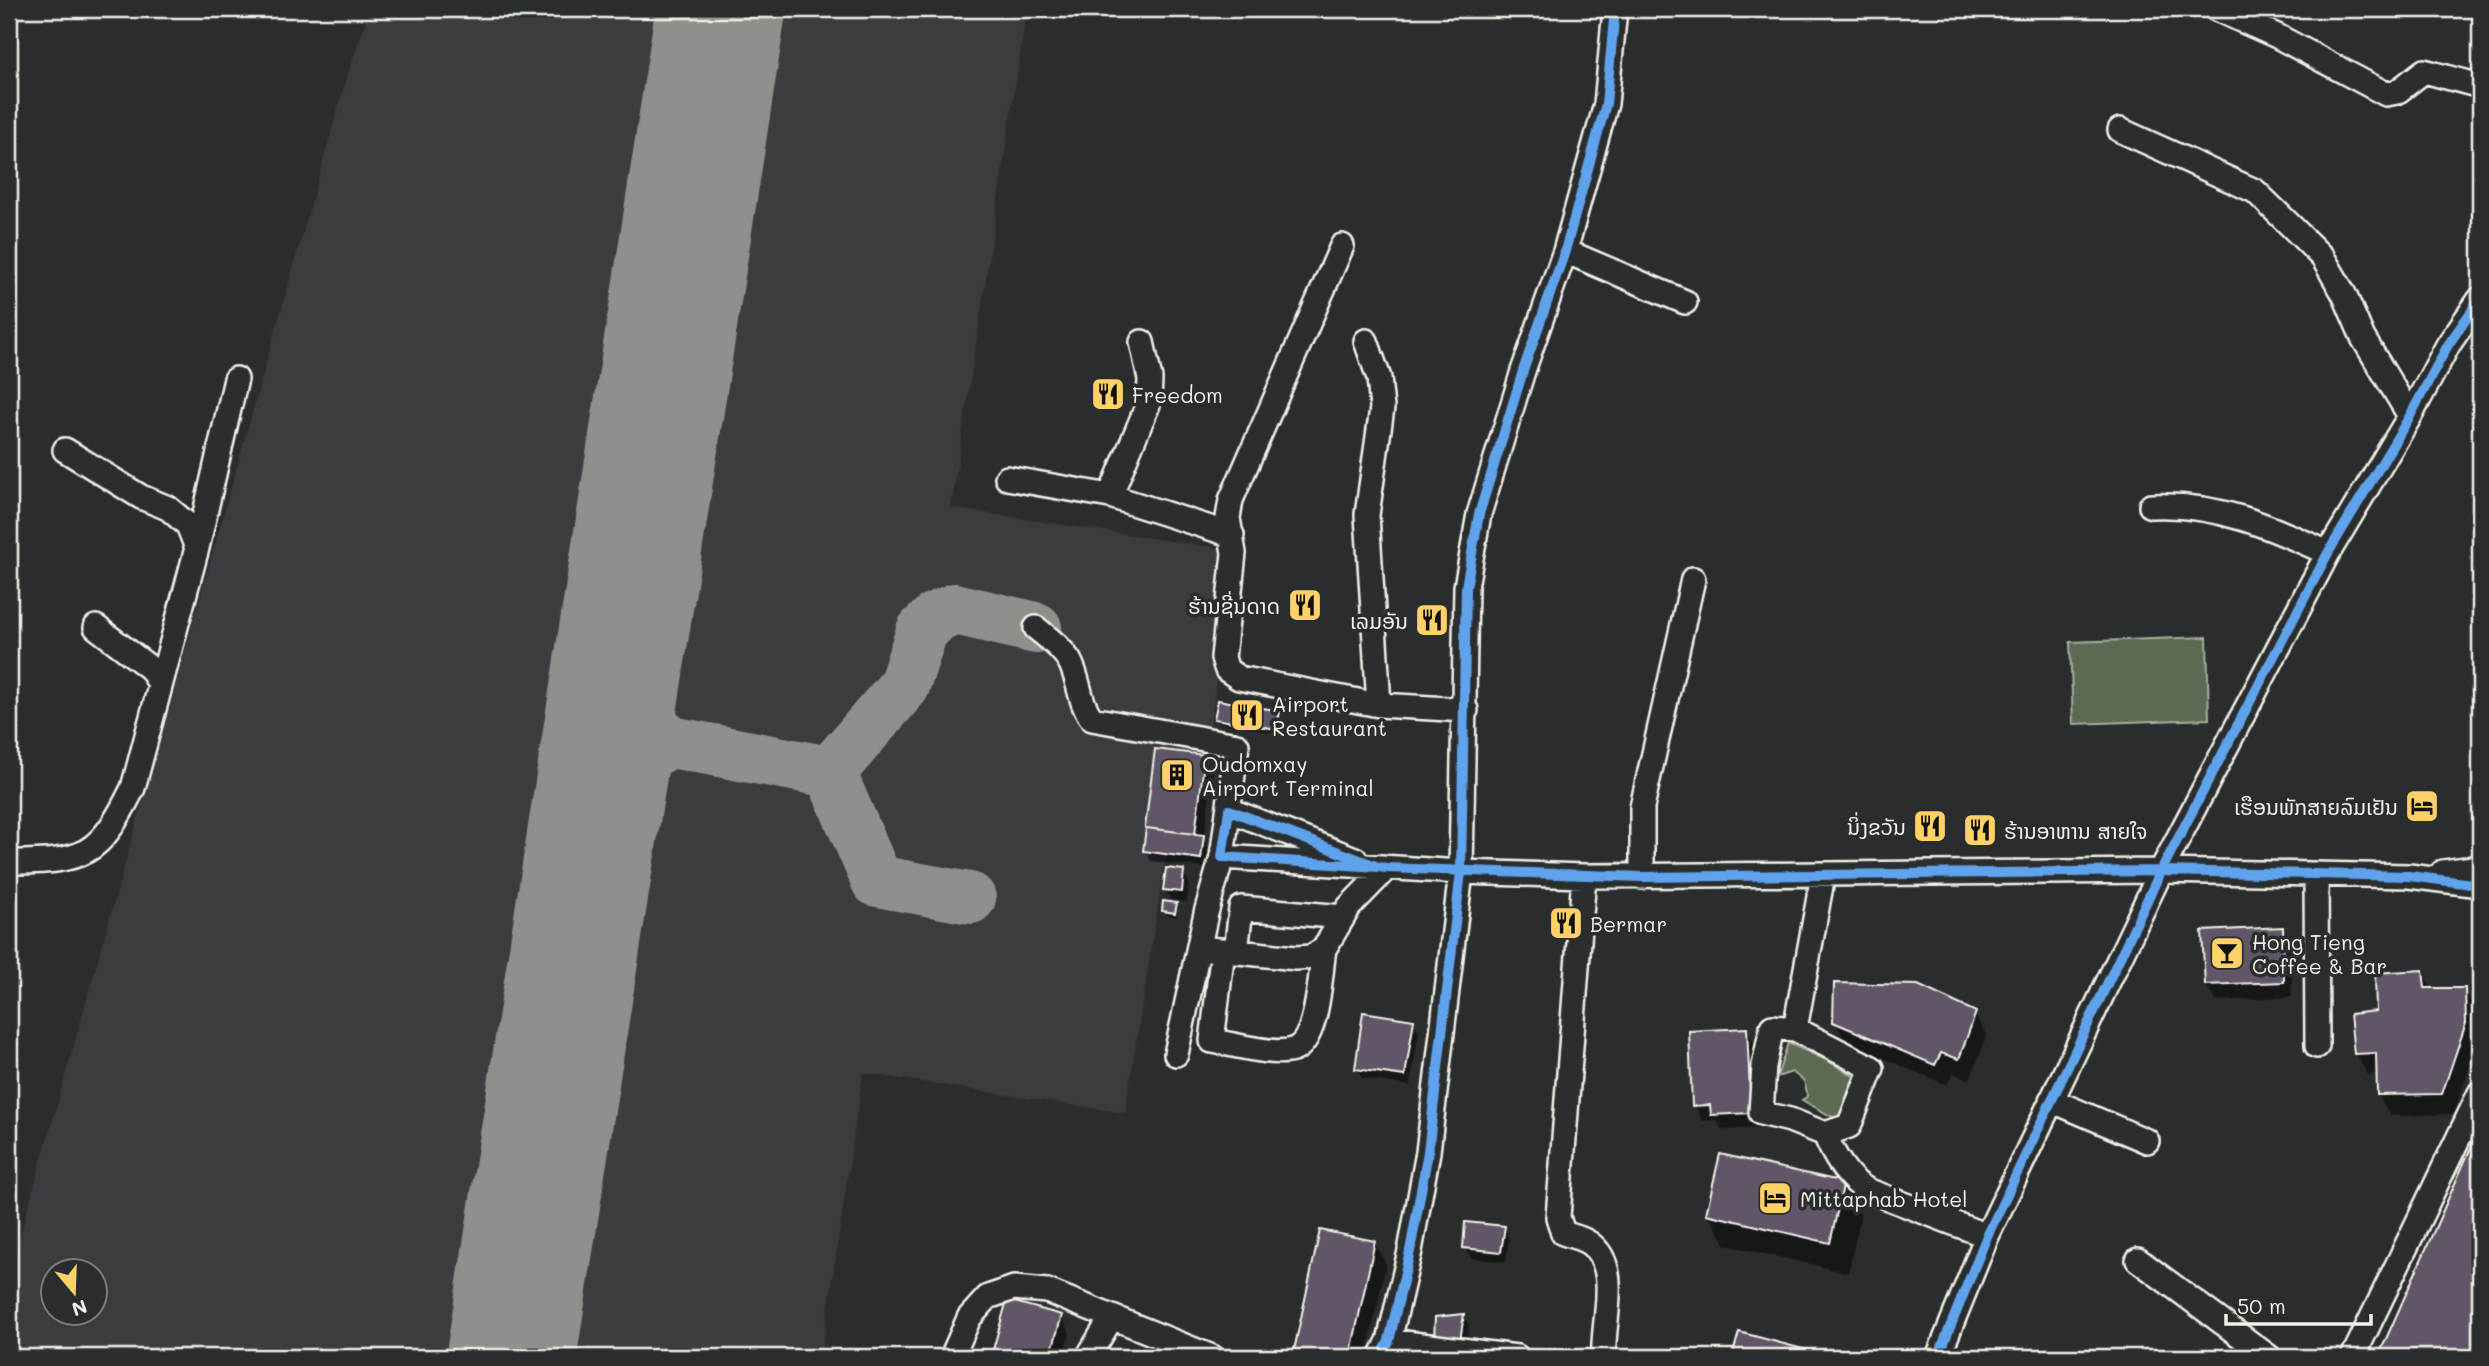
<svg xmlns="http://www.w3.org/2000/svg" width="2489" height="1366" font-family="Mali,'Noto Sans Lao',sans-serif">
<style>
.built{fill:#3a3a3f;fill-rule:evenodd}
.green{fill:#5d6a52;stroke:#a8ae9d;stroke-width:2}
.shadow{fill:#0007}
.lines{fill:none;stroke-linecap:round;stroke-linejoin:round}
.taxiway{stroke:#8f8f8b;stroke-width:52}
.runway{stroke:#8f8f8b;stroke-width:130}
.building{fill:#605767;stroke:#f4f1e8;stroke-width:2}
.minor-casing{stroke:#f4f1e8;stroke-width:28}
.minor{stroke:#2a2d2e;stroke-width:23}
.cycleway-casing{stroke:#2a2d2e;stroke-width:15}
.cycleway{stroke:#60a3ed;stroke-width:10}
.labels{text-anchor:middle;dominant-baseline:central;stroke-width:7;stroke-linejoin:round;paint-order:stroke}
.poi-label{font-size:21px;fill:#f4f1e8;stroke:#2a2d2e;text-anchor:start}
</style>
<rect width="100%" height="100%" fill="#2a2d2e"/>
<filter id="ink" filterUnits="userSpaceOnUse"><feTurbulence type="fractalNoise" baseFrequency=".0143" numOctaves="2"/><feDisplacementMap in="SourceGraphic" scale="14" xChannelSelector="R" yChannelSelector="G"/><feConvolveMatrix kernelMatrix="1 2 1 2 8 2 1 2 1" color-interpolation-filters="sRGB"/></filter>
<g filter="url(#ink)">
<path class="built" d="M370 9H1027L951 508 1225 549 1232 570 1195 834 1201 859 1166 855 1125 1113 863 1073 821 1357H9V1275L347 76ZM52 1272H94V1314H52Z"/>
<path class="green" d="M2207 637 2209 719 2073 724 2070 642Z
M1788 1043 1824 1059 1854 1076 1838 1120 1802 1100 1808 1096 1804 1081 1792 1072 1777 1077Z"/>
<path class="shadow" d="M1279 713 1281 717 1278 733 1219 723 1216 718Z
M1204 757 1213 772 1204 840 1208 847 1206 868 1151 861 1145 851Z
M1183 872 1189 882 1187 902 1171 900 1165 890Z
M1176 905 1177 917 1166 915 1163 910Z
M2282 929 2291 944 2292 997 2216 1001 2206 985Z
M2423 972 2433 990 2464 989 2477 1011V1045L2454 1114 2390 1116 2378 1094V1074L2368 1075 2356 1054 2378 1012Z
M1974 1014 1987 1035 1970 1080 1953 1073 1947 1085 1847 1043 1834 1021Z
M1413 1022 1419 1032 1410 1086 1362 1078 1356 1068Z
M1746 1030 1755 1045 1759 1128 1722 1130 1716 1120 1703 1121 1694 1105Z
M2480 1132V1357H2380Z
M1843 1184 1861 1215 1848 1273 1726 1245 1708 1214Z
M1504 1228 1509 1238 1506 1262 1471 1258 1465 1247Z
M1321 1232 1374 1243 1386 1264 1366 1357 1295 1355Z
M1008 1302 1061 1317 1070 1333 1063 1357H993Z
M1463 1316 1469 1326 1465 1351 1442 1349Z"/>
<g class="lines">
<path class="taxiway" d="M618 672 642 718 671 742 830 772
M830 772 904 686 922 631 935 618 955 609 1036 628
M830 772 877 881 970 898
M595 822C614 780 629 762 671 742"/>
<path class="runway" d="M511 1357 721 9"/>
</g>
<path class="building" d="M1218 700 1280 711 1277 729 1214 719Z
M1155 749 1205 755 1195 834 1145 828Z
M1146 828 1204 835 1201 859 1143 851Z
M1166 868 1184 870 1182 892 1163 890Z
M1163 901 1177 903 1175 913 1162 911Z
M2283 927 2284 982 2205 985 2202 931Z
M2423 970 2425 988H2465L2466 1023 2442 1094 2377 1095 2376 1053 2354 1054 2350 1014 2376 1011 2375 973Z
M1834 983 1918 985 1976 1012 1959 1059 1941 1053 1935 1065 1833 1022Z
M1363 1012 1414 1020 1405 1076 1355 1069Z
M1747 1028 1751 1113 1711 1115 1710 1105 1692 1106 1689 1031Z
M2480 1127V1357H2378Z
M1720 1154 1844 1182 1830 1243 1706 1214Z
M1465 1222 1505 1226 1501 1252 1463 1248Z
M1320 1230 1375 1241 1350 1357 1293 1355Z
M1007 1300 1062 1315 1050 1357H991Z
M1464 1314 1460 1341 1434 1340 1435 1317Z
M1739 1332 1814 1352 1812 1357H1732Z"/>
<g class="lines">
<g class="minor-casing">
<path id="minor" d="M2216 9 2277 36 2386 94 2397 92 2424 71 2480 86
M2120 130 2255 191 2291 226 2323 258 2344 294 2363 338 2410 416
M1342 246 1231 500 1228 518 1234 553 1223 658 1227 670 1239 678 1379 705 1466 710
M1565 251 1685 302
M1366 341 1379 378 1382 408 1367 515 1379 705
M65 450 141 497 168 508 188 525 197 548
M1007 478 1110 496 1232 535
M1110 496 1149 402 1150 379 1142 342
M2151 506C2217 503 2269 526 2328 553
M96 627 150 668 159 682
M1036 628C1048 638 1060 646 1069 660 1080 679 1078 701 1092 719L1237 745 1222 857 1206 913 1176 1054
M1229 810 1355 859
M1222 857 1461 872 1584 876 2161 871 2409 876 2480 885
M9 862C84 862 99 857 133 788L197 548 236 379
M2443 872 2480 867
M2316 874 2317 1046
M1823 875 1795 1029 1772 1027 1764 1066 1761 1113 1790 1120 1825 1134C1833 1155 1848 1180 1867 1190L1987 1236
M1584 876 1558 1217 1563 1233C1571 1236 1582 1238 1589 1243 1623 1266 1601 1324 1604 1357
M1642 877V807L1693 579
M1209 949 1296 958 1311 957 1324 949 1349 907 1387 868
M1223 950 1212 1041C1232 1044 1274 1056 1293 1050 1319 1041 1320 973 1324 949
M1236 952 1241 908 1343 917
M1795 1029 1872 1068 1849 1126 1825 1134
M2051 1100 2147 1141
M2138 1260 2269 1357
M1389 1341 1517 1357
M952 1357 969 1318 988 1297 1014 1288 1047 1291 1212 1357
M1088 1357 1112 1317
M1381 1357 1389 1341 1410 1251 1428 1152 1461 872 1466 587 1479 514 1523 371 1565 251 1606 104 1615 9
M1938 1357 1987 1236 2161 871 2328 553 2410 416 2448 345 2480 299
M2353 1357 2480 1093"/>
</g>
<use href="#minor" class="minor"/>
<g class="cycleway-casing">
<path id="cycleway" d="M1378 867 1229 810 1222 857 1378 867 1387 868 1642 877 2161 871 2409 876 2480 885
M1381 1357 1389 1341 1410 1251 1428 1152 1461 872 1466 587 1479 514 1523 371 1565 251 1606 104 1615 9
M1938 1357 1987 1236 2161 871 2328 553 2410 416 2448 345 2480 299"/>
</g>
<use href="#cycleway" class="cycleway"/>
</g>
</g>
<defs>
<g id="restaurant-square" transform="scale(1.75)"><rect x="-9" y="-9" width="18" height="18" rx="4" fill="#ffd166" stroke="#2a2d2e"/><path d="M-5-6h1v4h1v-4h1v4h1v-4h1v5L-1.5 .5V6h-2V.5L-5-1ZM5-6V6H3V1.5H1.5Q1.5-4 5-6Z" fill="#111"/></g>
<g id="building-square" transform="scale(1.75)"><rect x="-9" y="-9" width="18" height="18" rx="4" fill="#ffd166" stroke="#2a2d2e"/><path d="M-4-6H4V6H1V3H-1V6H-4ZM-2.5-4.3h1.7v1.8h-1.7ZM.8-4.3h1.7v1.8H.8ZM-2.5-1h1.7V.8h-1.7ZM.8-1h1.7V.8H.8Z" fill="#111"/></g>
<g id="hotel-square" transform="scale(1.75)"><rect x="-9" y="-9" width="18" height="18" rx="4" fill="#ffd166" stroke="#2a2d2e"/><path d="M-6-4.5h1.5V1H6V5H4.5V3h-9V5H-6ZM-4 0a1.8 1.8 0 1 1 3.6 0ZM.5 0V-2.5h3Q6-2.5 6 0Z" fill="#111"/></g>
<g id="bar-square" transform="scale(1.75)"><rect x="-9" y="-9" width="18" height="18" rx="4" fill="#ffd166" stroke="#2a2d2e"/><path d="M-6-5H6L.8 .8V4.5H3.5V6h-7V4.5H-.8V.8Z" fill="#111"/></g>
</defs>
<g fill-rule="evenodd">
<use href="#restaurant-square" x="1108" y="394"/>
<use href="#restaurant-square" x="1305" y="605"/>
<use href="#restaurant-square" x="1432" y="620"/>
<use href="#restaurant-square" x="1247" y="715"/>
<use href="#building-square" x="1177" y="775"/>
<use href="#hotel-square" x="2422" y="806"/>
<use href="#restaurant-square" x="1930" y="826"/>
<use href="#restaurant-square" x="1980" y="830"/>
<use href="#restaurant-square" x="1566" y="923"/>
<use href="#bar-square" x="2227" y="953"/>
<use href="#hotel-square" x="1775" y="1198"/>
</g>
<g class="labels">
<g class="poi-label">
<text x="1132" y="394">Freedom</text>
<text x="1280" y="605" text-anchor="end">ຮ້ານຊີ່ນດາດ</text>
<text x="1408" y="620" text-anchor="end">ເລມອັນ</text>
<text x="1272" y="703">Airport<tspan x="1272" dy="24">Restaurant</tspan></text>
<text x="1202" y="763">Oudomxay<tspan x="1202" dy="24">Airport Terminal</tspan></text>
<text x="2398" y="806" text-anchor="end">ເຮືອນພັກສາຍລົມເຢັນ</text>
<text x="1906" y="826" text-anchor="end">ນິ່ງຂວັນ</text>
<text x="2004" y="830">ຮ້ານອາຫານ ສາຍໃຈ</text>
<text x="1590" y="923">Bermar</text>
<text x="2252" y="941">Hong Tieng<tspan x="2252" dy="24">Coffee &amp; Bar</tspan></text>
<text x="1800" y="1198">Mittaphab Hotel</text>
</g>
</g>
<rect width="2489" height="1366" fill="none" stroke="#2a2d2e" stroke-width="35"/>
<rect x="18" y="18" width="2454" height="1331" fill="none" stroke="#f4f1e8" stroke-width="2.5" filter="url(#ink)"/>
<g transform="translate(74 1292) rotate(161)"><circle r="33" fill="#2a2d2e" stroke="#7b7b78" stroke-width="2"/>
<path d="M0-5L12 26L0 18L-12 26Z" fill="#ffd166"/>
<text y="-10" font-size="19" font-weight="bold" text-anchor="middle" fill="#f4f1e8">N</text>
</g>
<path d="M2226 1314v10h145v-10" fill="none" stroke="#f4f1e8" stroke-width="3.5"/>
<text x="2237" y="1314" font-size="21" fill="#f4f1e8" stroke="#2a2d2e" stroke-width="5" paint-order="stroke">50 m</text>
</svg>
